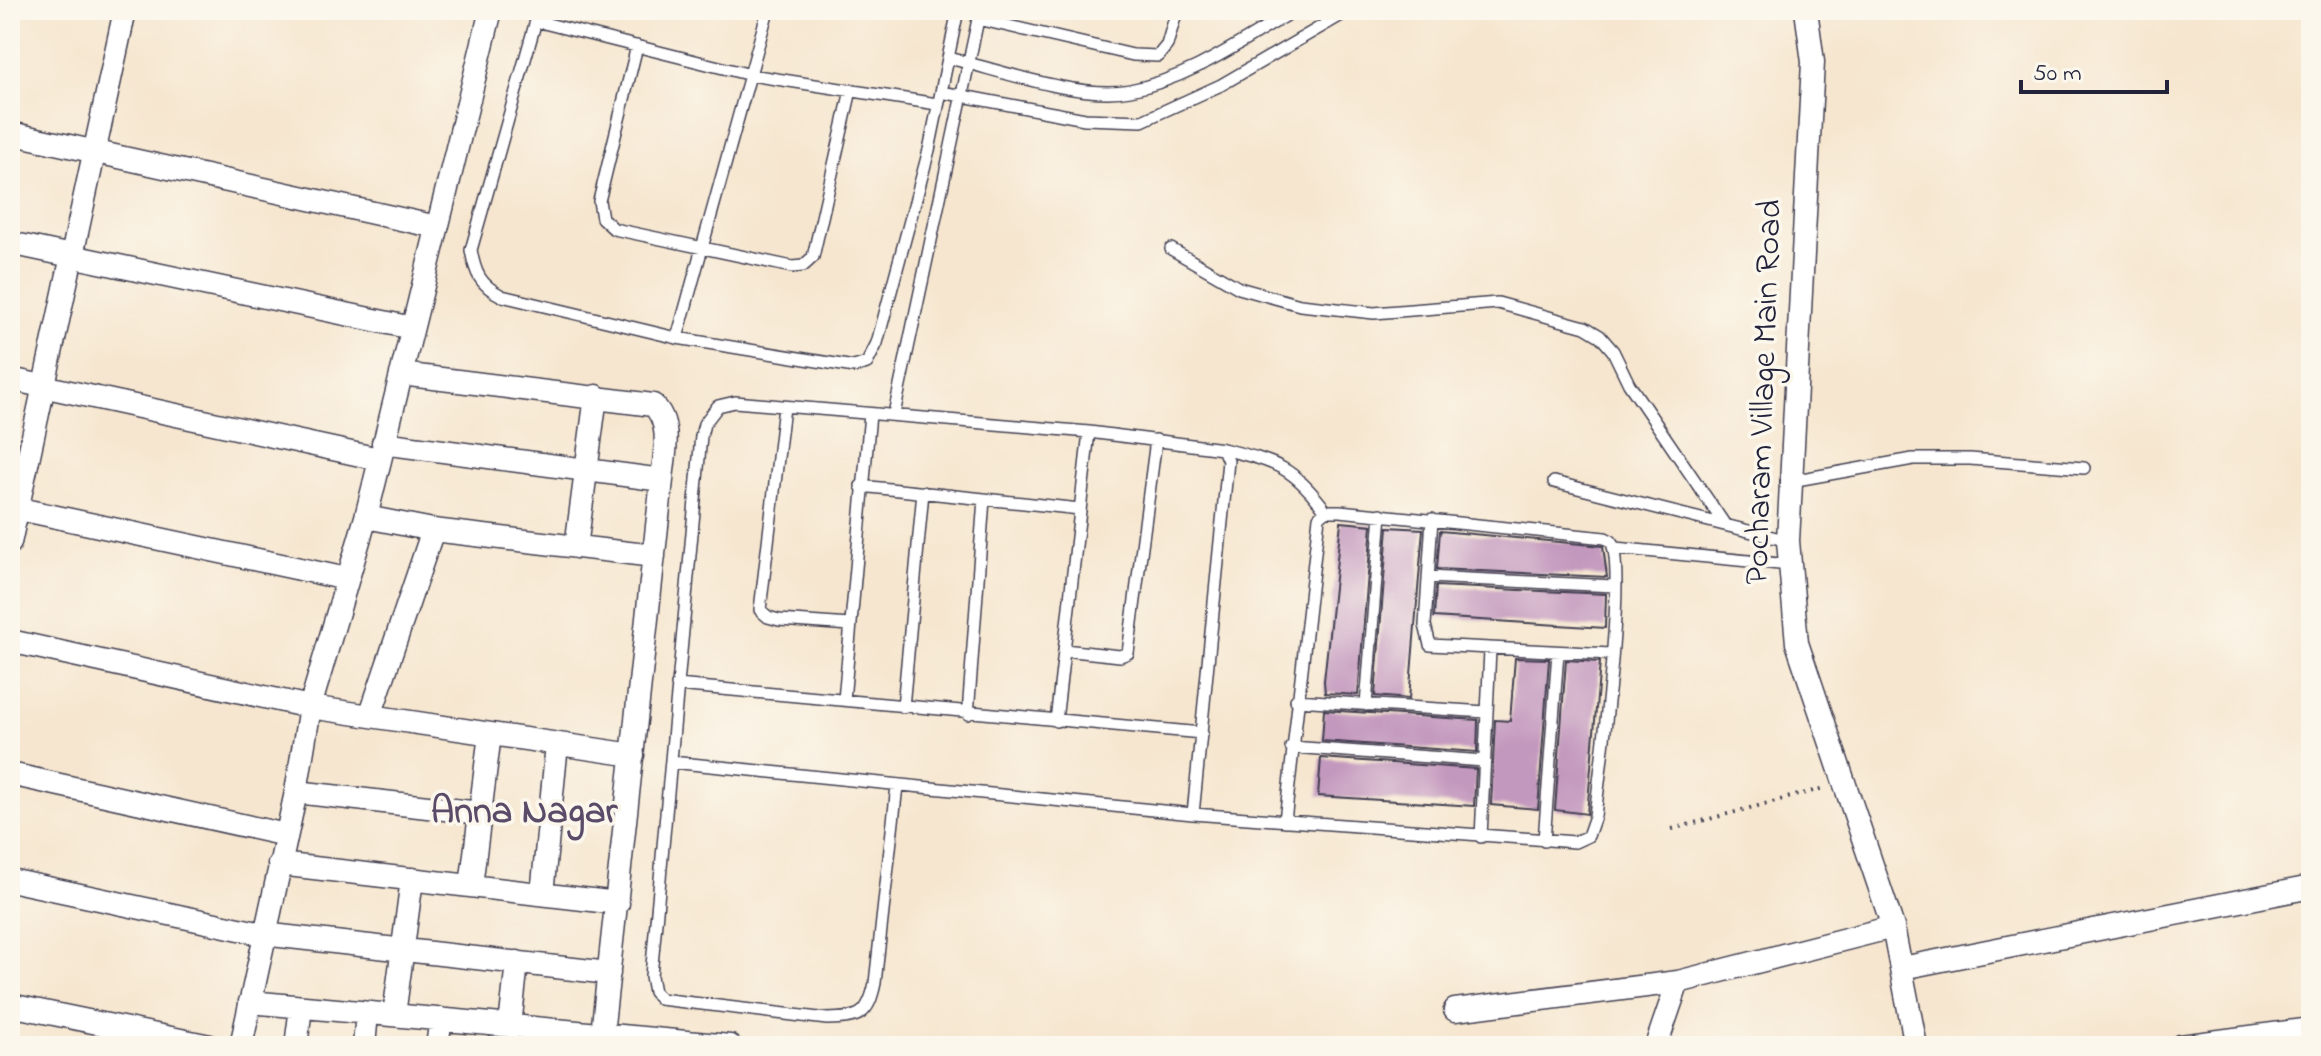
<svg xmlns="http://www.w3.org/2000/svg" width="2321" height="1056" font-family="'Indie Flower',sans-serif">
<style>
.building{fill:#c398be}
.lines{fill:none;stroke-linecap:round;stroke-linejoin:round}
.lane-casing{stroke:#423f51;stroke-width:14}
.street-casing{stroke:#423f51;stroke-width:25}
.path{stroke:#423f51;stroke-width:4;stroke-dasharray:2 6;stroke-linecap:butt}
.lane{stroke:#fff;stroke-width:11}
.street{stroke:#fff;stroke-width:22}
.labels{text-anchor:middle;dominant-baseline:central;stroke-width:7;stroke-linejoin:round;paint-order:stroke}
.street-label{font-size:34px;fill:#22223b;stroke:#fbf7ec}
.quarter-label{font-size:38px;font-weight:bold;fill:#5a4b69;stroke:#fbf7ec}
</style>
<rect width="100%" height="100%" fill="#fbf7ec"/>
<filter id="ink" filterUnits="userSpaceOnUse"><feTurbulence type="fractalNoise" baseFrequency=".0125" numOctaves="2"/><feDisplacementMap in="SourceGraphic" scale="16" xChannelSelector="R" yChannelSelector="G"/><feConvolveMatrix kernelMatrix="1 2 1 2 8 2 1 2 1" color-interpolation-filters="sRGB"/></filter>
<filter id="wash" filterUnits="userSpaceOnUse"><feTurbulence type="fractalNoise" baseFrequency=".006" numOctaves="4" result="noise"/><feDisplacementMap in="SourceGraphic" scale="32" xChannelSelector="R" yChannelSelector="G"/><feGaussianBlur stdDeviation="1.8" result="paint"/><feColorMatrix in="noise" values="0 0 0 0 0 0 0 0 0 0 0 0 0 0 0 0 0 1.4 0 .05"/><feComposite in="paint" operator="in"/></filter>
<g filter="url(#wash)">
<rect width="100%" height="100%" fill="#f6e6cf"/>
<g id="blocks">
<path class="building" d="M1341 522 1372 525 1358 695 1325 693 1324 681Z
M1388 527 1423 529 1409 699 1375 696Z
M1440 531 1603 546 1607 577 1437 569Z
M1436 586 1606 594 1605 628 1434 617Z
M1515 658 1549 659 1538 809 1491 805 1495 720 1510 721Z
M1566 660 1600 662 1587 814 1555 810Z
M1324 710 1478 720 1477 752 1322 741Z
M1321 758 1476 769 1474 806 1318 796Z"/>
</g>
</g>
<g filter="url(#ink)">
<use href="#blocks" fill-opacity="0" stroke="#423f51" stroke-width="2"/>
<g class="lines">
<g class="lane-casing">
<path id="lane" d="M539 10 471 250C475 273 480 285 502 296L677 338 854 367 867 363 877 343 929 150 958 10
M978 19 1133 55 1158 56 1167 45 1177 10
M536 21 751 75 937 104
M637 46 599 201 602 218 614 229 792 267 803 266 813 257 851 90
M949 58C999 70 1080 100 1130 90 1190 79 1243 40 1296 10
M941 92 1085 119 1142 121 1221 85 1350 10
M1171 249 1239 288 1300 305 1374 313 1498 303 1585 327 1600 336 1613 351 1629 384 1725 525
M677 338 768 10
M784 407 760 610 768 617 779 620 850 625
M894 414 980 10
M1223 449C1276 462 1293 466 1326 511
M1791 481 1913 459H1970L2084 468
M1554 482 1788 541
M861 486 1080 509
M1432 519 1425 625 1430 645 1611 654
M1615 548 1790 565
M1428 577 1614 586
M1064 650 1120 656 1128 653 1156 440
M677 685 1202 733
M844 700 870 414
M1296 700 1486 712
M1366 705 1381 514
M903 707 923 492
M968 714 984 499
M1056 721 1089 432
M1291 747 1484 761
M671 762 1193 814 1575 842 1588 836 1595 816C1600 770 1627 572 1611 541L1605 538 1340 511H1326L1319 517 1285 821
M897 786 875 983C868 1016 860 1018 827 1019L660 999 654 992 651 976 701 436 704 424 718 406 735 402 1089 432 1223 449 1228 461 1193 814
M1481 837 1490 650
M1544 841 1558 652"/>
</g>
<g class="street-casing">
<path id="street" d="M1806 10 1813 62 1788 541 1797 643 1893 927 1916 1046
M10 133 437 227
M10 243 412 328
M401 374 653 405C673 423 664 456 662 480L602 1034
M10 379 379 459
M383 443 662 480
M10 507 347 579
M366 517 433 530 654 556
M10 543 125 10
M576 547 596 396
M10 641 310 707 633 755
M370 716 433 530
M10 774 286 835
M296 792 480 813
M279 864 618 903
M10 880 263 934 609 973
M471 886 490 734
M542 894 557 744
M1902 968 2311 887
M250 1002 730 1046
M10 1005 210 1046
M1455 1010 1678 982 1893 927
M394 1015 412 879
M510 1026 517 962
M241 1046 296 792 310 707 366 517 491 10
M296 1046 301 1007
M364 1046 367 1013
M437 1046 441 1019
M1656 1046 1678 982
M2181 1046 2311 1029"/>
</g>
<path class="path" d="M1672 829 1824 788"/>
<use href="#lane" class="lane"/>
<use href="#street" class="street"/>
</g>
</g>
<g class="labels">
<g class="street-label">
<text transform="translate(1765 392) rotate(-88)">Pocharam Village Main Road</text>
</g>
<g class="quarter-label">
<text x="524" y="813">Anna Nagar</text>
</g>
</g>
<rect width="2321" height="1056" fill="none" stroke="#fbf7ec" stroke-width="40"/>
<path d="M2021 80v12h146v-12" fill="none" stroke="#22223b" stroke-width="4"/>
<text x="2033" y="80" font-size="24" fill="#22223b" stroke="#fbf7ec" stroke-width="6" paint-order="stroke">50 m</text>
</svg>
